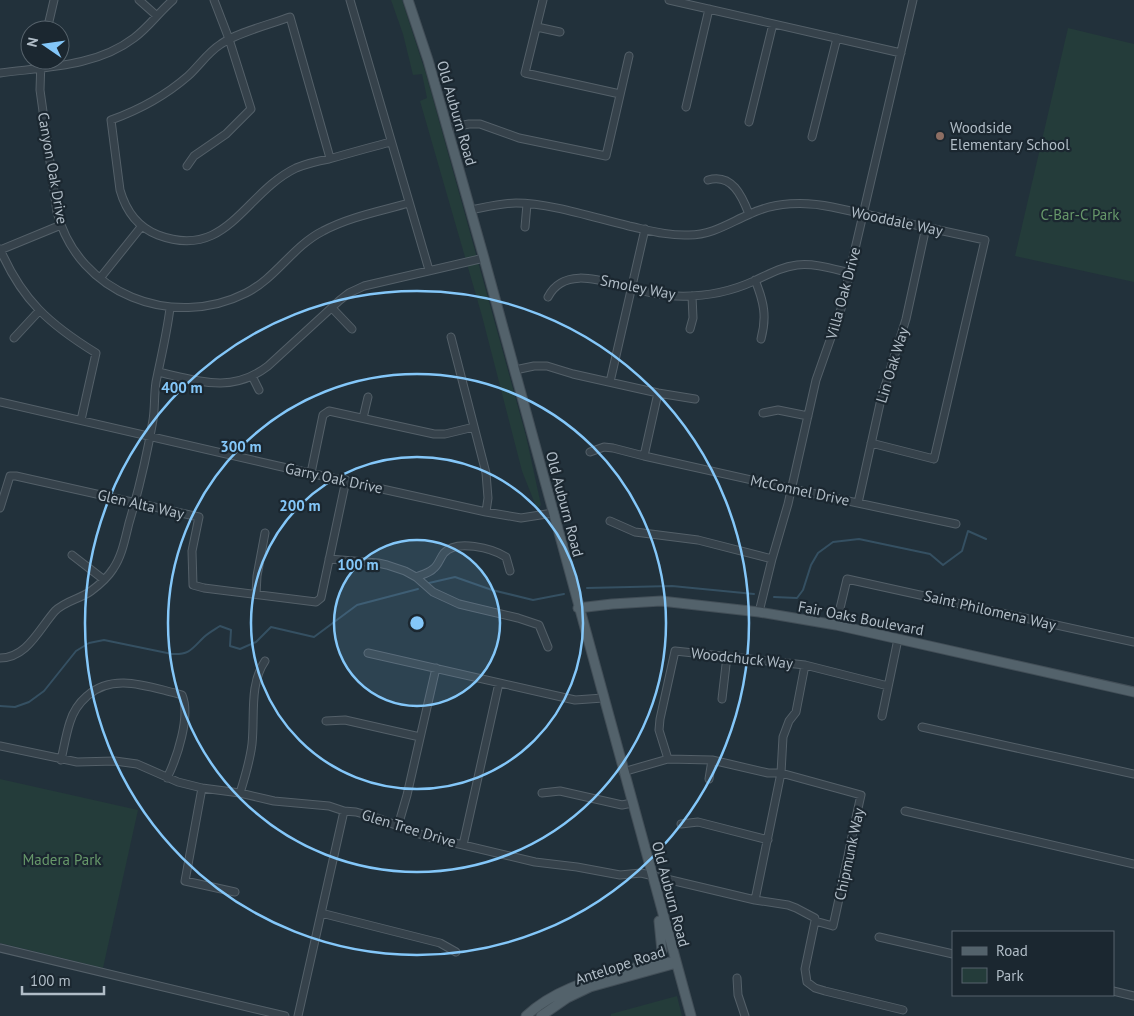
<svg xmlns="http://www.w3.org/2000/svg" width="1134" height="1016" font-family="'PT Sans',sans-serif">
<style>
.green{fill:#243c3a}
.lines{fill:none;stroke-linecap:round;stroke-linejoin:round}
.stream{stroke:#355062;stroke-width:2}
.minor-casing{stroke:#546069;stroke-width:9}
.major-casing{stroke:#424e57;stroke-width:11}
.minor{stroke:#36424b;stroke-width:7}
.major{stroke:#53626b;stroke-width:9}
.ring{fill:none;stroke:#84c7f9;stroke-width:2.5}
.education-dot{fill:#8d6e63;stroke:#1b2730;stroke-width:2}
.labels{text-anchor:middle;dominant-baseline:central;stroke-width:4.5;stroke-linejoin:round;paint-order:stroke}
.street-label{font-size:15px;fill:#b1bdc7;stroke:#1b2730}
.poi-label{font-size:15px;fill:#b1bdc7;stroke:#1b2730;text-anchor:start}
.park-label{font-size:15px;fill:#67986a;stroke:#1b2730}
.centre{fill:#84c7f9;stroke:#1b2730;stroke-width:2.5}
.ring-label{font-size:15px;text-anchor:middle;font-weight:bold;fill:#84c7f9;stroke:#1b2730;stroke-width:4.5;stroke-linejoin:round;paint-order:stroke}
</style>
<rect width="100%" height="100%" fill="#22313b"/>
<path class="green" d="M391 0H402L426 74 466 218 526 436 541 505 537 509 522 471 482 316 420 101 427 98 422 74 413 75 403 34Z
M1068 28 1134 44V282L1015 256Z
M0 779 138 810 103 968 0 943Z
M677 996 682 1016H611V1014Z"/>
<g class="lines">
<path class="stream" d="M429 583 455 577 492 590 533 600 564 594
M587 588 672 586 754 594
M774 597 797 598 803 590 811 565 818 553 833 542 859 539 930 554 943 565 962 551 968 531 986 539
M0 706 15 707 29 702 44 691 76 651 89 643 104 640 172 654C189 655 192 649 203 638 208 633 214 630 220 626L231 630 230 646 240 649 256 642 271 627 314 637 357 605 418 589"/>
<g class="minor-casing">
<path id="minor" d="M139 0 157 16
M350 0 429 270
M543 0 525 73 620 94
M669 0 901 53
M537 27 560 32
M47 30 54 0
M41 60 40 90 57 212C78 294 173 330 246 293 276 278 293 246 323 231 349 217 381 211 409 203
M0 73C45 67 96 67 134 38 149 27 159 12 173 0
M686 107 709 9
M749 122 773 24
M447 128 469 124H480L519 138 606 156 629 56
M812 137 837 38
M330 158 290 17C271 24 236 33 221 44 208 52 199 66 188 76 165 96 139 110 111 120L120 190C126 211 137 227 158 235 227 261 244 193 296 168 306 164 318 161 329 159 350 153 371 147 391 142
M187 166 194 156 226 134 251 109 229 39 214 0
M708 180C732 173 742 196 749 214
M471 210C486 207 501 203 516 203 550 203 595 218 629 226 648 230 668 236 689 235 712 235 729 223 750 214 775 202 805 201 832 207L985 240 934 459 871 443
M525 227 527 204
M0 249C22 300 49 324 96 353L81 420
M0 250 61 225
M101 277 141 227
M755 280C764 302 767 317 761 339
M548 297C564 265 605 282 631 288 646 292 661 296 676 296 703 297 730 292 754 281 769 274 781 267 797 265 815 263 833 269 850 273
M332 308 352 329
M690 329 693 318 692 296
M451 337 486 473 488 498 486 512
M14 338 39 311
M515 370 534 366H547L573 374 658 393 695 399
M158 372C198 381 232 394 268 366L340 300 349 293 364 286 484 258
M252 376 259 390
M610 382 645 229
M0 402 278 466 486 512 521 518 553 513
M763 413 778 410 808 416
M363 418 368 397
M590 452 604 447 613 448 644 456 792 489 956 524
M644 456 658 393
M311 473 323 415 329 411 434 434H445L474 427
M858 503 881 399 906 319 926 227
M0 508 10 476H16L199 517 192 551 193 585 204 588 316 602 321 598 346 480
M610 521 635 532 698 540 772 559
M72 555 103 579
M329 559 378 563 387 565 405 571 416 577 433 592 459 604 518 618 539 625 548 647
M416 577C421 575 429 573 433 569 438 566 440 558 444 553 456 539 492 548 506 557L510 571
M256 594 257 576 265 533
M759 612 772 559 788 504 816 380 841 309 913 0
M836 625 847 579 1134 642
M368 653 575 700 603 698
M0 658C27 658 39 629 55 611 65 601 80 599 91 591 99 585 108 577 113 569 122 556 125 539 129 523 139 489 147 455 153 420 155 408 154 395 156 382 161 357 167 333 170 308
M722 699 727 656
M882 716 898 639
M326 721 345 720 420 737
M922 727 1134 774
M0 746 77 762 115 761 137 764 178 782 202 788 240 793 274 801 329 806 344 811 356 812 377 818 425 836 535 862 577 867 620 875 641 873 755 900 788 905 796 908 815 918V921
M668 759 659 730 660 719 675 651 805 665 888 686
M61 760C64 747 66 734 70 722 73 712 79 703 87 696 112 673 146 686 175 693L182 695C191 716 177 758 167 778
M623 772 668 759 712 760 768 773H781L861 795C851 839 843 882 833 926L815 921
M709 779 712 760
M202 788 185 881 235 892
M240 793C245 777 250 761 252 744 255 717 249 684 265 661
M542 793 560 791 622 805 632 803
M905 811 1134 864
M681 824 698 822 768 840
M398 826 407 795 436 668
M463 845 499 683
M755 900 781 773 783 737 789 721 796 712 805 665
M321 913 440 943 456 952
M815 921 805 969 807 982 815 988 825 991 903 1010
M879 937 953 954
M0 948 285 1016
M737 978 738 995 745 1016
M1113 991 1134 996
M298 1016 344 811"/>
</g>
<g class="major-casing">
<path id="major" d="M408 0 428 60 484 258 691 1016
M578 608 612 604 661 601 759 612 836 625 1134 692
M654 962 661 955 662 951 659 921
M526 1016C554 990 588 981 623 971 641 966 657 961 676 962
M541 1016 567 998 590 987 673 964"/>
</g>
<use href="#minor" class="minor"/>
<use href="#major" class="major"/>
</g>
<circle cx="417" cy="623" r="83" fill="#84c7f9" fill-opacity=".12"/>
<g class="ring">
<circle cx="417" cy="623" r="83"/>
<circle cx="417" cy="623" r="166"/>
<circle cx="417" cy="623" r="249"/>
<circle cx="417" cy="623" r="332"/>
</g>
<circle class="education-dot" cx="940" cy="136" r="5"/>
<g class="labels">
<g class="street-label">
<text transform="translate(457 113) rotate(74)">Old Auburn Road</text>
<text transform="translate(53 168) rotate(80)">Canyon Oak Drive</text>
<text transform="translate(897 221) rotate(12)">Wooddale Way</text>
<text transform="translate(638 287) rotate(11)">Smoley Way</text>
<text transform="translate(843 293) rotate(-75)">Villa Oak Drive</text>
<text transform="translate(892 365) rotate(-73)">Lin Oak Way</text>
<text transform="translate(334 478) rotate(12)">Garry Oak Drive</text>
<text transform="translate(800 490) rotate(12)">McConnel Drive</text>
<text transform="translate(141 504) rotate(13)">Glen Alta Way</text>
<text transform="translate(565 504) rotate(75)">Old Auburn Road</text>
<text transform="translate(990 610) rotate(13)">Saint Philomena Way</text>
<text transform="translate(861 618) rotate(11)">Fair Oaks Boulevard</text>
<text transform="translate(742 658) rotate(6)">Woodchuck Way</text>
<text transform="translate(409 828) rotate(17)">Glen Tree Drive</text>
<text transform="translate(849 854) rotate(-78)">Chipmunk Way</text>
<text transform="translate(671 894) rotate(75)">Old Auburn Road</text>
<text transform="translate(620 965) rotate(-18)">Antelope Road</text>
</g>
<g class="poi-label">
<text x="950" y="127">Woodside<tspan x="950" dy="17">Elementary School</tspan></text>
</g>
<g class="park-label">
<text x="1080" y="214">C-Bar-C Park</text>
<text x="62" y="859">Madera Park</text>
</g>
</g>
<circle cx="417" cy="623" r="8" class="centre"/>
<g class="ring-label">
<text x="182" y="393">400 m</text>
<text x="241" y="452">300 m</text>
<text x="300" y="511">200 m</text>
<text x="358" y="570">100 m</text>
</g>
<rect x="952" y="931" width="162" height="65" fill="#1b2730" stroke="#57636c"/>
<rect x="962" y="947" width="25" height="8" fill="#53626b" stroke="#57636c"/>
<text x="996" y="956" font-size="15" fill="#b1bdc7">Road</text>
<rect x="962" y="968" width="25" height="15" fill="#243c3a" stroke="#57636c"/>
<text x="996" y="981" font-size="15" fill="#b1bdc7">Park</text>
<g transform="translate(45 45) rotate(283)"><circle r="24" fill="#1b2730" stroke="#57636c"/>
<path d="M0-4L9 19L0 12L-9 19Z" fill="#84c7f9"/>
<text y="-8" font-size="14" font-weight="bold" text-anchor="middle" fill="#b1bdc7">N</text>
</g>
<path d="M22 986v8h82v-8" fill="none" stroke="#b1bdc7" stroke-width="2.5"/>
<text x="30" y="986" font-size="15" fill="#b1bdc7" stroke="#1b2730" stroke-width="4" paint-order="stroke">100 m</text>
</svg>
